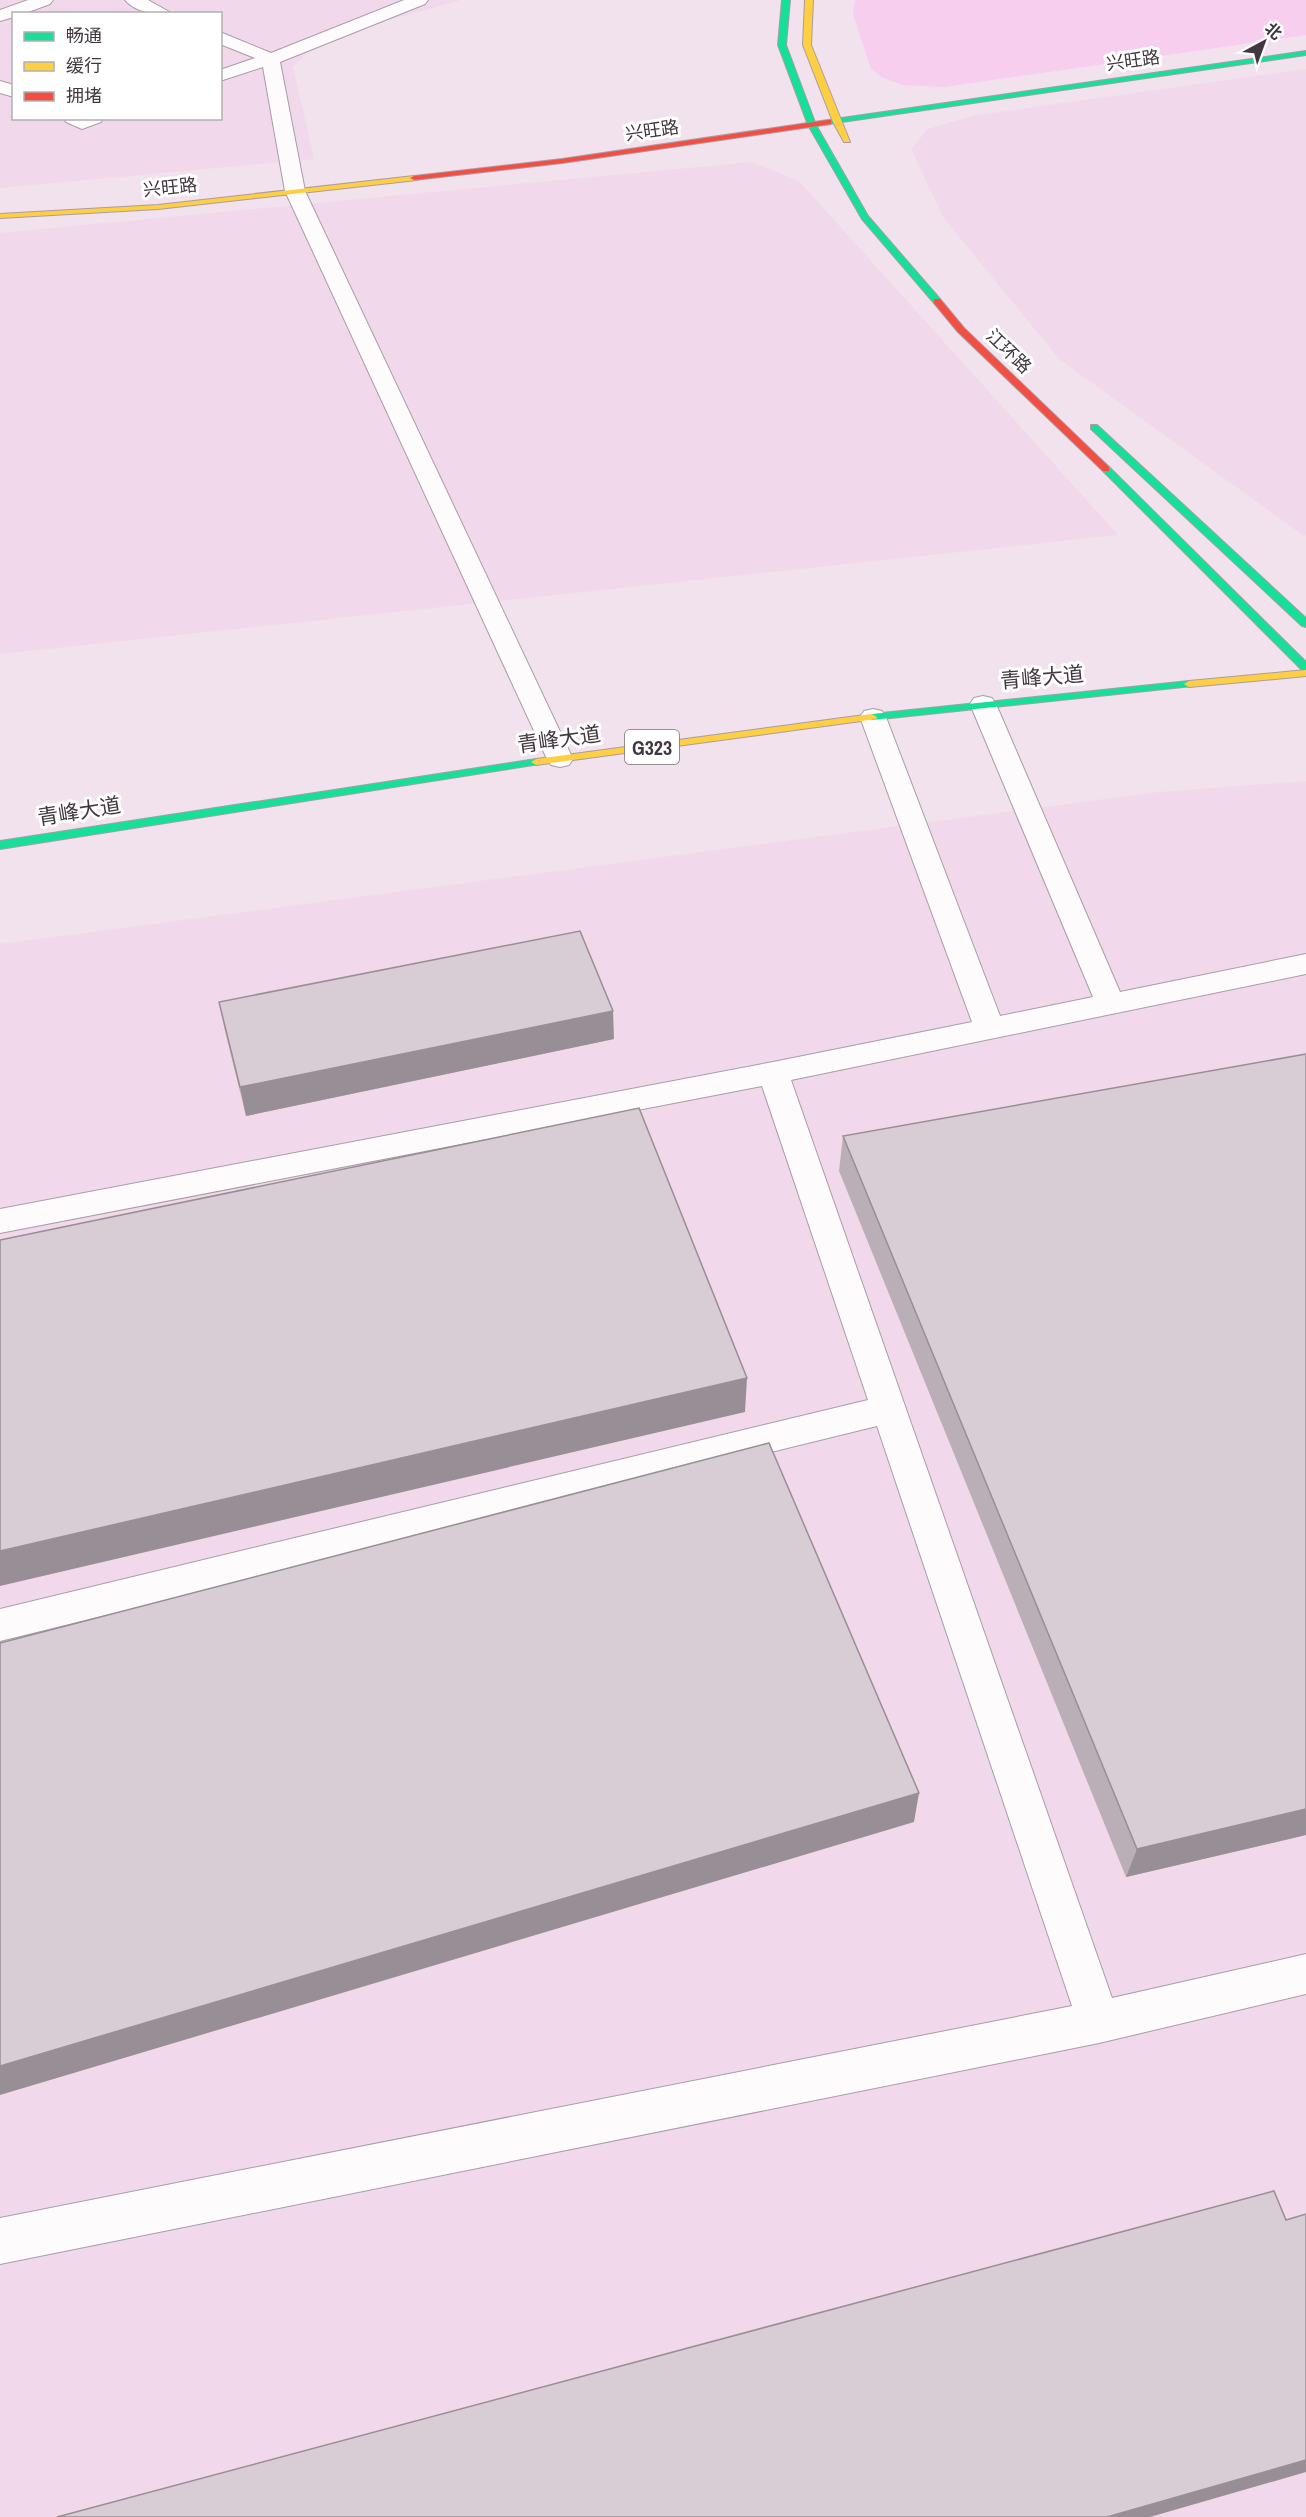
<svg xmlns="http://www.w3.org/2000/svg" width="1306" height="2517" font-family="'Archivo Narrow','Noto Sans SC',sans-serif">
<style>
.built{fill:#f2d8eb;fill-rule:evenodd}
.green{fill:#f8ceee}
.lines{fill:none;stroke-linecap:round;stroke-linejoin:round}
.lane-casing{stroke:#a89da6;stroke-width:2}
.fast-casing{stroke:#a89da6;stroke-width:2}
.slow-casing{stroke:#a89da6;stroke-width:2}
.jam-casing{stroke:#a89da6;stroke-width:2}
.lane{fill:#fdfbfc;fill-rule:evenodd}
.fast{fill:#16e098;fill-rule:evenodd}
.slow{fill:#ffcf43;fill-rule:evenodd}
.jam{fill:#f24e42;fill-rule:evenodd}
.wall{fill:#baafb7}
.shaded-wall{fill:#978f95}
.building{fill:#d8ccd5;stroke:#978f95;stroke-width:1.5}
.labels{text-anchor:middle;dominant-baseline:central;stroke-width:6;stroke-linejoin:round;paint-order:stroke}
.far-street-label{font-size:18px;fill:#42373f;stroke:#fff}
.shield{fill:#fff;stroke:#7b7379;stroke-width:1.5}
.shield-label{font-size:20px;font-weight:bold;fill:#42373f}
.street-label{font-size:21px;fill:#42373f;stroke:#fff}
</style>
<rect width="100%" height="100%" fill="#f1e2ed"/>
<path class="built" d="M0 0H461L378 23 308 52 293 67 314 159 0 188ZM14 14H220V118H14Z
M1306 69V535L1304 536 1059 359 943 217 911 149 928 129 972 116Z
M752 162 799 181 1118 535 0 654V233Z
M1306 781V2517H0V944L1159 792Z"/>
<path class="green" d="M855 0H1306V35L944 87 903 85 883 78 871 69 853 14Z"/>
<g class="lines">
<g class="lane-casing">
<path id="lane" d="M28 0H53L50 4 23 14H14V17L0 21V10Z
M125 0H148L173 14C157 14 137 14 125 0Z
M404 0H428L425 4 280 62 305 191 573 759 569 765 560 767 551 765 547 759 285 191 263 67 220 81V70L255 58 220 44V32L271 53Z
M0 81 14 85V97L0 93Z
M64 118H103L101 122 82 129 66 122Z
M983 696 992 698 996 704 1120 992 1306 954V974L791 1080 1112 1998 1306 1954V1994L1099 2043 0 2264V2218L1072 2006 877 1426 0 1641V1609L868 1400 762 1086 0 1233V1209L773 1062 972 1022 860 717 864 711 873 709 882 711 886 717 1000 1016 1093 997 970 704 974 698Z"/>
</g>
<g class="fast-casing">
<path id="fast" d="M782 0H790L786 45 816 125 868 216 940 299V303H934L862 219 808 125 778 45Z
M1306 51V55L828 124 824 122 828 120Z
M1091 425H1097L1306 618V627L1302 626 1091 429Z
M1103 467H1109L1306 662V671L1302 670 1103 471Z
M1189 681 1194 684 1193 686 872 720 867 717 872 714Z
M536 759 540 760V764L0 849V841Z"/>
</g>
<g class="slow-casing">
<path id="slow" d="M805 0H813L811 45 850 142H844L833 122 803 45Z
M414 176 418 178 417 180 158 209 0 218V214L158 205Z
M1306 670V676L1189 687 1184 684 1189 681Z
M872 714 877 717 876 719 536 765 531 762 536 759Z"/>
</g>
<g class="jam-casing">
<path id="jam" d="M828 120H831V124L562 163 414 180 410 178 414 176 562 159Z
M934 299H940L964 328 1109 467V471H1103L958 332 934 303Z"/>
</g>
<use href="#lane" class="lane"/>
<use href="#fast" class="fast"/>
<use href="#slow" class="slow"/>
<use href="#jam" class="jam"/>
</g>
<path class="wall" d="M219 1002 614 1039 246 1116 225 1031Z
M1306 1054V1835L1126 1877 839 1171 843 1136Z"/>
<path class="shaded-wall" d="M613 1011 614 1039 246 1116 240 1087Z
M747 1378 745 1412 0 1586V1551Z
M919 1793 914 1822 0 2095V2066Z
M1306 1809V1835L1126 1877 1137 1849Z
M1306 2460V2472L1150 2517H1107Z"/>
<path class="building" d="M580 931 613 1011 240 1087 219 1002Z
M1306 1054V1809L1137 1849 843 1136Z
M639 1108 747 1378 0 1551V1240Z
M769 1443 919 1793 0 2066V1643Z
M1274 2191 1286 2220 1306 2214V2460L1107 2517H57Z"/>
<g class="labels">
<g class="far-street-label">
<text transform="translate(1133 60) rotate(-8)">兴旺路</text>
<text transform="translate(652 130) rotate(-8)">兴旺路</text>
<text transform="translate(170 187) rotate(-6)">兴旺路</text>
<text transform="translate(1009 351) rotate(44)">江环路</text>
</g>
<rect class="shield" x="625" y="730" width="54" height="34" rx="4.5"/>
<g class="shield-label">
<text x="652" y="747">G323</text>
</g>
<g class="street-label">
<text transform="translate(1042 677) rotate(-5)">青峰大道</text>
<text transform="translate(559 739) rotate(-8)">青峰大道</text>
<text transform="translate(79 811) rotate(-9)">青峰大道</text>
</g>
</g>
<rect x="12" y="12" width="210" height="108" fill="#ffffff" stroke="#b3afb2" stroke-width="1.5"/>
<rect x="24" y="32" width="30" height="9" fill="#16e098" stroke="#b3afb2" stroke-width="1.5"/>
<text x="66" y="42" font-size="18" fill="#42373f">畅通</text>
<rect x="24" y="62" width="30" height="9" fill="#ffcf43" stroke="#b3afb2" stroke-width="1.5"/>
<text x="66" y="72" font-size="18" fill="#42373f">缓行</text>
<rect x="24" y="92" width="30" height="9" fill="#f24e42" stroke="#b3afb2" stroke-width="1.5"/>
<text x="66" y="102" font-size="18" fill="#42373f">拥堵</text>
<g transform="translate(1264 42) rotate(41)" stroke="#ffffff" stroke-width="4.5" paint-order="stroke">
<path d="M0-4.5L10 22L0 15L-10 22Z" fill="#42373f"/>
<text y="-9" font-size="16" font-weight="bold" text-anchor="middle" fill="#42373f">北</text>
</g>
</svg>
